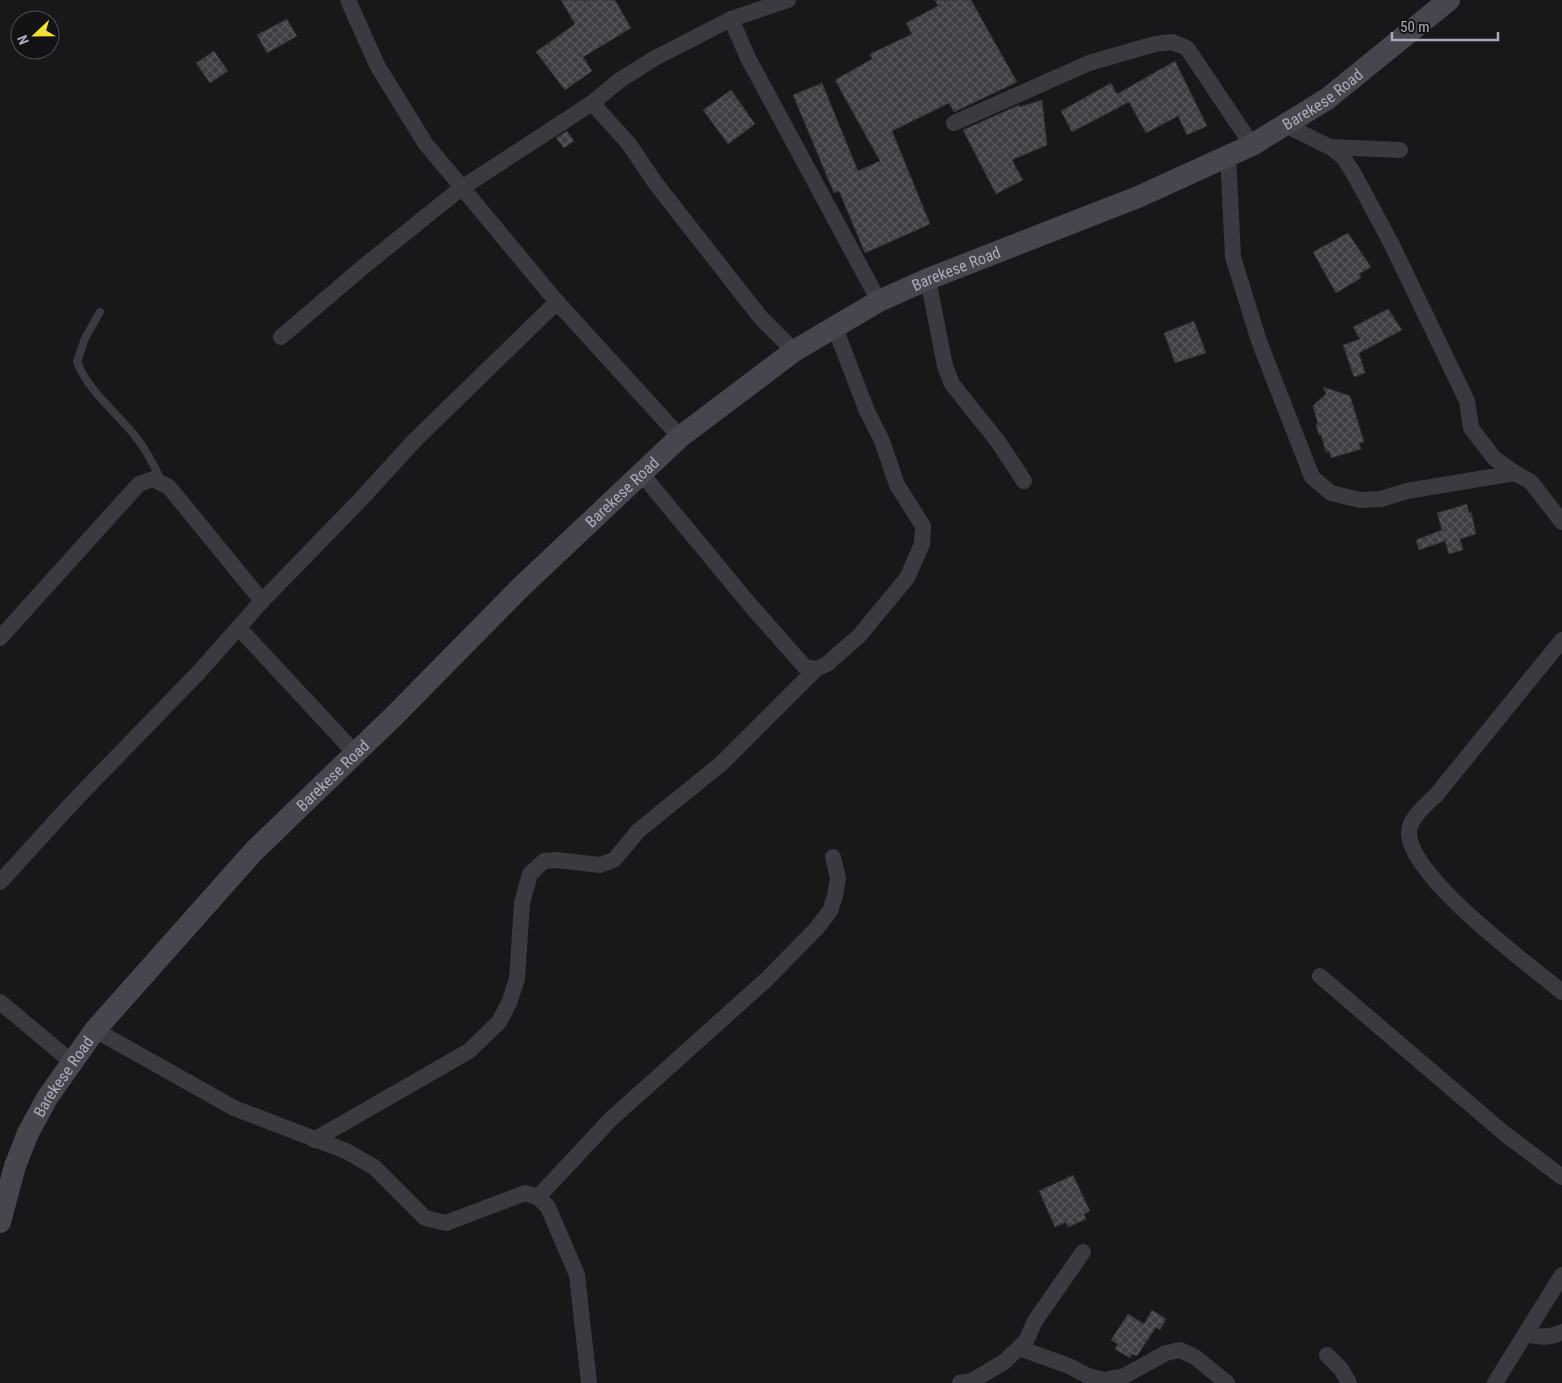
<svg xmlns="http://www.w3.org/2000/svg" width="1562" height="1383" font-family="'Roboto Condensed',sans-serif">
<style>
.building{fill:url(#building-cross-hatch);stroke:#323135}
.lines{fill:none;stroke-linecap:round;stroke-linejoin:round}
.service{stroke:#3a3a40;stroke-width:8}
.minor{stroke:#3a3a40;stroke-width:16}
.secondary{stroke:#46464e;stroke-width:22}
.labels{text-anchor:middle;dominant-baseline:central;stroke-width:4;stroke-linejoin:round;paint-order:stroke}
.street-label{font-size:16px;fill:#a9aab9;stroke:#131214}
</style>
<defs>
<pattern id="building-cross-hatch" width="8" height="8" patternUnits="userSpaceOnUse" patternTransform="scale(1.25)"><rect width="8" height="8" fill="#3f3e43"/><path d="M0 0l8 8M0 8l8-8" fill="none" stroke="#58575c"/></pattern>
</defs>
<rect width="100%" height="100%" fill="#181719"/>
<path class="building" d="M561 0H615L631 28 583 57 592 71 565 90 536 52 575 24Z
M935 0H971L1017 82 954 112 949 103 892 131 930 224 865 253 839 191 834 193 793 95 822 83 858 171 880 161 835 80 872 59 870 54 912 34 906 23 938 6Z
M287 19 297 36 267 53 257 35Z
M214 51 228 71 210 83 196 63Z
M1175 61 1207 126 1187 135 1178 116 1146 133 1129 102 1072 132 1061 111 1111 83 1117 94Z
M731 90 755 124 728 144 703 110Z
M1042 100 1047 145 1012 160 1023 180 996 194 963 130 1019 105 1020 107Z
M567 131 574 141 564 148 556 138Z
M1348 233 1371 267 1359 274 1361 278 1336 293 1313 252Z
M1388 309 1402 330 1359 353 1365 373 1354 377 1343 345 1360 339 1353 327Z
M1194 321 1206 353 1175 363 1164 333Z
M1323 387 1350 396 1364 442 1359 443 1361 449 1331 458 1329 451 1326 452 1321 435H1319L1316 425 1318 424 1313 406 1326 394Z
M1467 504 1469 513 1471 512 1476 534 1460 539 1463 550 1449 554 1445 541 1419 550 1416 540 1442 530 1437 513Z
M1073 1175 1090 1211 1084 1214 1086 1219 1068 1227 1066 1222 1055 1227 1039 1191Z
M1152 1310 1166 1319 1160 1330 1156 1327 1137 1356 1132 1354 1130 1358 1115 1349 1118 1344 1111 1340 1128 1314 1144 1324Z"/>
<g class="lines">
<path class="service" d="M100 312 85 338 77 362C89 392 116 412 136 437 146 450 154 465 161 480"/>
<path class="minor" d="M348 0 377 65 425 143 557 302 680 437
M731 19 748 58 879 301
M592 103 629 144 656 184 761 318 794 351
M954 123 1089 63 1155 44 1172 42 1187 48 1252 145
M1285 125 1330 147 1343 157 1354 174 1392 245 1467 401 1471 428 1494 458 1515 473
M1330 147 1400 150
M1228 155 1233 257 1259 341 1312 477 1331 493 1360 500 1381 499 1407 491 1515 473 1531 482 1562 522
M928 279 945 366 952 384 999 443 1024 481
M281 337 363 267 460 189 592 103 620 80 655 58 731 19 788 0
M641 473 751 606 805 667 816 669 827 664 859 636 907 578 922 544 923 526 897 485 882 441 867 411 835 328
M239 628 355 753
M0 638 139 484 153 479 169 487 262 601
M1562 640 1437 794C1427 804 1408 819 1409 834 1411 878 1527 963 1562 992
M0 882 74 801 199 672 262 601 362 498 415 440 557 302
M1320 976 1505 1134 1562 1177
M0 1002 72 1062
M95 1030 234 1108 346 1151 374 1167 425 1218 446 1223 525 1193 538 1197 548 1207 577 1275 589 1383
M314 1140 469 1051 499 1022 509 1003 517 979 522 903 530 874 544 861 556 860 600 865 614 860 638 831 722 763 816 669
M538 1197 611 1119 767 979 816 929 830 911 835 896 838 878 833 857
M1526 1333C1538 1338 1550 1338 1562 1332
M1019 1348 1069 1366 1088 1376 1105 1380 1124 1376 1166 1353 1180 1350 1195 1357 1227 1383
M1327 1355 1341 1369 1349 1383
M960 1383 972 1381 1004 1362 1026 1341 1035 1321 1083 1252
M1495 1383 1562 1275"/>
<path class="secondary" id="s1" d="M0 1222 15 1166 28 1133 47 1098 95 1030 254 851 395 715 520 588 680 437 794 351 879 301 928 279 1138 197 1252 145 1327 99 1449 0"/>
</g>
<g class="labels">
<g class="street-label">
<text stroke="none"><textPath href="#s1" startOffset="1780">Barekese Road</textPath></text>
<text stroke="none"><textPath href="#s1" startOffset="1375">Barekese Road</textPath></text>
<text stroke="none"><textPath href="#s1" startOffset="970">Barekese Road</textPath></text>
<text stroke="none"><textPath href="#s1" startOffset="565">Barekese Road</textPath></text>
<text stroke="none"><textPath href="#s1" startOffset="160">Barekese Road</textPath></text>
</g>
</g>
<g transform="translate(35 35) rotate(248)"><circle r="24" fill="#131214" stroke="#4f4f56"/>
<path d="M0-4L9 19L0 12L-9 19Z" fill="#f2e036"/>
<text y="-8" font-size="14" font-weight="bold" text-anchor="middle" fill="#a9aab9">N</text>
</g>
<path d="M1392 32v8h106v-8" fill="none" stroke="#a9aab9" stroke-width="2.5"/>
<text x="1400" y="32" font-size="15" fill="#a9aab9" stroke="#131214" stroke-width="4" paint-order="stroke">50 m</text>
</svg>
